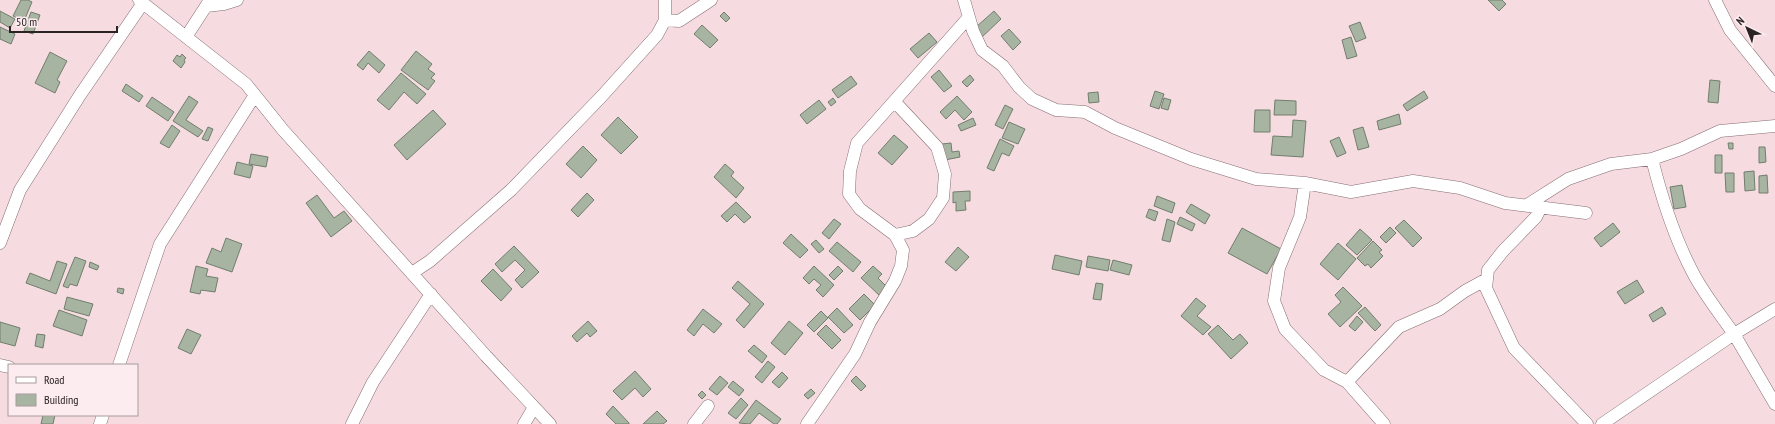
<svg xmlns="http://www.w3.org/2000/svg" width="1775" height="424" font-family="'PT Sans Narrow',sans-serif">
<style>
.building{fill:#a6b4a1;stroke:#717e6d}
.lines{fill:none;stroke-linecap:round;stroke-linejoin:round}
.street-casing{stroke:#856d73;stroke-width:13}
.street{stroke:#fff;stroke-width:12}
</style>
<rect width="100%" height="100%" fill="#f6dce1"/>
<path class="building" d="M21 0H28L32 2 24 21 13 16Z
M1488 0H1502L1506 4 1499 11Z
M0 11 15 19 10 28 0 22Z
M994 11 1001 19 982 37 975 28Z
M31 12 40 15 33 34 24 31Z
M724 12 730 18 726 22 720 16Z
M1360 22 1366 38 1356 42 1349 26Z
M702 25 718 40 710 48 694 34Z
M0 27 15 34 11 44 0 39Z
M1009 29 1021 42 1013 50 1001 36Z
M929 33 937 42 918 58 910 49Z
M1351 37 1357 56 1347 59 1342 40Z
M369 51 385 65 379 73 368 63 363 70 357 65Z
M416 51 432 64 428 69 435 74 431 78 435 81 428 90 401 70Z
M50 52 67 61 57 80 60 82 55 93 35 83Z
M182 54 186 58 184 60 185 62 181 68 173 61 177 55 180 57Z
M939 70 952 86 944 92 931 77Z
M401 73 426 94 417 104 404 92 389 110 377 100Z
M970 75 974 80 967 87 962 82Z
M851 76 857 84 838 98 832 90Z
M1710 80 1720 81 1718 103 1708 102Z
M126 84 143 96 139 102 122 91Z
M1155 91 1164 94 1159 109 1150 106Z
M1424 91 1428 98 1407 111 1403 105Z
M1098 92 1099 102 1089 103 1088 93Z
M189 96 198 102 186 120 203 131 198 137 173 121Z
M957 96 972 112 964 120 955 110 946 119 940 112Z
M152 97 174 112 168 121 146 106Z
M833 98 836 102 831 106 828 102Z
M1164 98 1171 100 1168 110 1161 108Z
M819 100 826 109 807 124 800 115Z
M1275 100 1296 101V115H1274Z
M1005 105 1013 109 1003 129 995 125Z
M433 110 446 124 407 160 394 145Z
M1255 110H1270V132H1254Z
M1399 114 1401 124 1379 130 1377 121Z
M618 117 638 137 621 154 601 135Z
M973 118 976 125 961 131 958 125Z
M1293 120 1306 121 1303 157 1271 155 1273 136 1292 137Z
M1009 122 1025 129 1018 144 1002 138Z
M172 125 180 131 169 148 160 143Z
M208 127 213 129 208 141 202 139Z
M1363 127 1369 147 1358 150 1353 130Z
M894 135 908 147 892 165 878 153Z
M1339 137 1346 153 1337 157 1330 141Z
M1000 139 1014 146 1009 156 1002 153 994 171 987 168Z
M951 143 952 152 959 151 960 157 945 160 942 144Z
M1728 143H1733V149H1729Z
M583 146 597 160 581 178 566 164Z
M1759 147H1765L1766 162 1759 163Z
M251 154 268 157 266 167 249 164Z
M1715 155H1722V173H1715Z
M237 162 253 166 250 178 234 174Z
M725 164 734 172 731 176 744 188 736 198 714 177Z
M1754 171 1755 190 1745 191 1744 172Z
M1725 173H1734V192H1726Z
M1767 175 1768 193H1759V176Z
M1682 185 1686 207 1674 209 1670 187Z
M970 191V201H965L966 210 956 211V202L953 203V192Z
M587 193 594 200 578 217 571 210Z
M317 195 334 218 344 211 352 221 331 237 306 203Z
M1157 196 1175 203 1172 213 1154 206Z
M736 202 751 217 744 223 735 214 727 222 721 216Z
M1191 204 1210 215 1205 224 1186 212Z
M1149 209 1158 212 1155 221 1146 217Z
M1180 217 1195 224 1192 231 1177 224Z
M834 219 841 224 829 239 822 233Z
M1167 219 1175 222 1170 242 1162 240Z
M1404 220 1422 238 1413 247 1395 228Z
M1613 223 1620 232 1601 247 1594 238Z
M1390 227 1396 233 1386 243 1380 237Z
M1242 228 1281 249 1267 274 1228 253Z
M1360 229 1372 240 1357 255 1346 245Z
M791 234 808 250 800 258 783 243Z
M226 238 242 244 232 272 206 263 212 248 221 252Z
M816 240 824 249 819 253 811 244Z
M1373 241 1382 250 1379 252 1383 256 1371 268 1368 264 1365 266 1357 258Z
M837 242 861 262 853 272 829 251Z
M1338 243 1356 259 1338 280 1320 264Z
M514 246 539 272 522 288 515 280 525 270 515 260 502 272 495 264Z
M958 247 969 257 956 271 945 262Z
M1055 255 1082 261 1079 275 1052 269Z
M1088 256 1110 260 1108 271 1086 267Z
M75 257 86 261 77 286 70 284 68 288 63 286Z
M1113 260 1132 265 1129 275 1110 270Z
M57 261 67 264 56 294 26 283 30 273 50 281Z
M90 262 99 266 97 270 89 267Z
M196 266 208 269 206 276 218 278 215 292 201 290 200 294 190 292Z
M814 266 834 285 823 297 816 290 821 285 814 279 809 284 803 278Z
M838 266 843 271 834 280 829 275Z
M873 266 882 274 878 278 888 288 880 296 861 278Z
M493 269 512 289 501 301 481 281Z
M1637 280 1644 292 1625 304 1617 292Z
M738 281 764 304 744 328 736 320 750 304 732 288Z
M1096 283 1103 284 1101 300 1093 299Z
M1343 287 1362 306 1340 327 1328 314 1341 302 1335 295Z
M118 288 124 289 123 294 117 292Z
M864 294 875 305 860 320 849 309Z
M67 297 93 304 89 316 64 309Z
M1196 298 1206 306 1197 316 1211 327 1203 335 1181 316Z
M1365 307 1381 325 1375 331 1358 313Z
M1662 307 1666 314 1653 322 1649 315Z
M837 308 853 325 844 333 828 317Z
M703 309 722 324 714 333 703 324 694 336 687 330Z
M59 310 87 320 82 336 53 326Z
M821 311 828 318 814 332 807 325Z
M1357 316 1363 322 1355 331 1349 326Z
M588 321 597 331 590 337 587 333 577 342 572 336Z
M789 321 803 333 785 355 771 343Z
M0 322 20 328 15 346 0 342Z
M826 325 841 340 832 349 817 334Z
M1218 325 1233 340 1240 334 1248 343 1231 359 1208 334Z
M187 329 201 335 191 354 178 348Z
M37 334 45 335 43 348 35 346Z
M754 345 767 356 762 363 748 351Z
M768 361 775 367 762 383 755 377Z
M635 371 651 389 643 397 635 388 622 400 613 391Z
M782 372 788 378 779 388 772 382Z
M720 376 728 383 717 395 709 389Z
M856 376 866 386 861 391 851 381Z
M733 381 744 390 739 396 728 387Z
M811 389 815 393 808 399 804 395Z
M702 391 706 395 702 399 698 395Z
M741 398 748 405 736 419 728 413Z
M756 400 781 419 777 424H774L759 413 750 424 739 423Z
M613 406 629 423V424H616L606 414Z
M657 411 667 421 663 424H643Z
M43 415H55L53 424H41Z"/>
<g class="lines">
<g class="street-casing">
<path id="street" d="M139 0 246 84 283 130 486 356 550 424
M964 0 973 31 982 50 1003 66 1019 87 1032 99 1056 110 1085 112 1115 128 1191 159 1256 179 1305 183 1351 192 1413 181 1460 188 1505 203 1586 213
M1715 0 1730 30 1775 86
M206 6 224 4 237 0
M665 20 679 21 711 0
M186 37 210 0
M895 102 937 147 945 174 943 198 929 219 913 231 895 235
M1305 183 1300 217 1279 268 1274 301 1285 329 1324 370 1347 382 1384 424
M1527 205 1568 179 1611 164 1652 159 1681 149 1720 131 1775 126
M1541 207 1536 217 1503 251 1488 270 1486 288 1514 348 1587 424
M0 243 20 190 80 95 143 3
M412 273 430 261 511 190 601 97 657 35 665 20V0
M1775 309 1734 334 1775 404
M0 365 9 367
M119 365 160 244 255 95
M1347 382 1399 327 1440 309 1465 291 1487 279
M100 424 103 415
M352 424 373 382 431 294
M524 424 534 407
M694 424 708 406
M807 424 855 354 870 322 895 281 901 266 903 250 895 235 860 209 849 194 850 171 857 143 969 17
M1602 424 1734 334C1720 314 1704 294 1693 273 1674 237 1662 199 1652 159"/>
</g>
<use href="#street" class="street"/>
</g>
<rect x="8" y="364" width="130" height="52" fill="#fcecef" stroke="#a89b9e"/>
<rect x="16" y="377" width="20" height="6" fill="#ffffff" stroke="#a89b9e"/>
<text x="44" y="384" font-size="12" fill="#2b2224">Road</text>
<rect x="16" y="394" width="20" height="12" fill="#a6b4a1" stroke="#a89b9e"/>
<text x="44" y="404" font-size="12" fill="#2b2224">Building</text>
<g transform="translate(1747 28) rotate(317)" stroke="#fcecef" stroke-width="3" paint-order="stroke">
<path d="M0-3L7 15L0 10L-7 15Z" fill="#2b2224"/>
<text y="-6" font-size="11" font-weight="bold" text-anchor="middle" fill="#2b2224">N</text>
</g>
<path d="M10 26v6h107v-6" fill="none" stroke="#2b2224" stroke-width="2"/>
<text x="16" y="26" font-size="12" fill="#2b2224" stroke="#fcecef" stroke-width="3" paint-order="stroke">50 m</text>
</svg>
